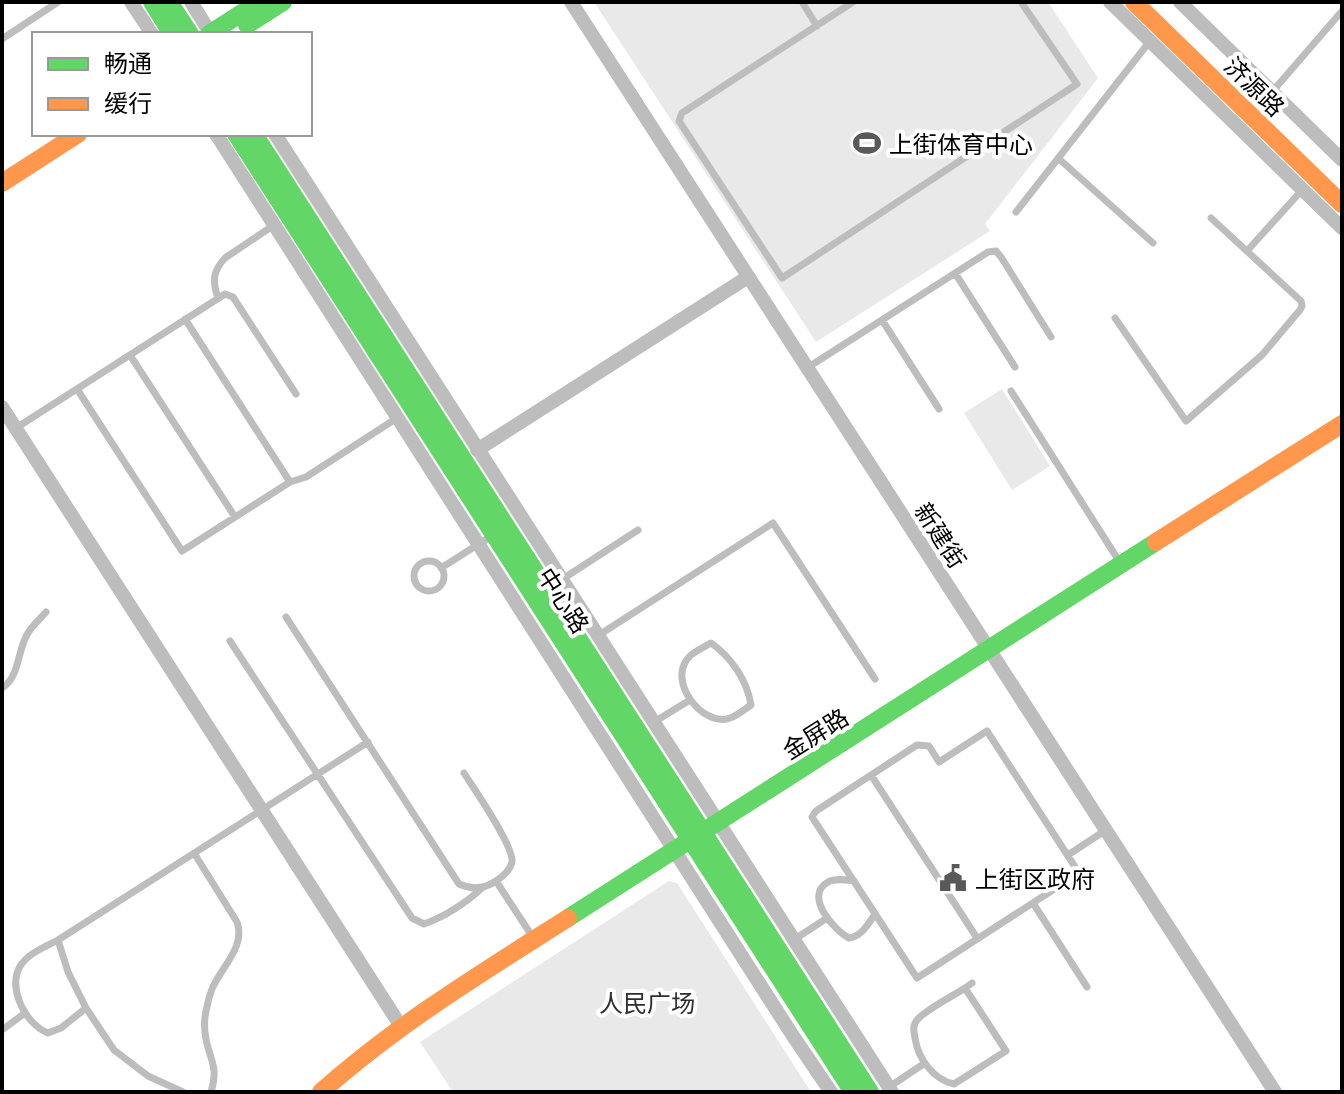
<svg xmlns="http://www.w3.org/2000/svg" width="1344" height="1094" font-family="Barlow,'Noto Sans SC',sans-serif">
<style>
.green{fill:#e9e9e9}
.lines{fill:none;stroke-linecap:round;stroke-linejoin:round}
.lane{stroke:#bdbdbd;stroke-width:7}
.street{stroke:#bdbdbd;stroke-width:14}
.fast{stroke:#63d668;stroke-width:18}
.slow{stroke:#ff974d;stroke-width:18}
.labels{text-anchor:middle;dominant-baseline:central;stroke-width:8;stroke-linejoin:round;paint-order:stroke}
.street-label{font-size:24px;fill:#000;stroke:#fff}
.poi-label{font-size:24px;fill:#000;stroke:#fff;text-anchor:start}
.park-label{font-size:24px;fill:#2e2e2e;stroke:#fff}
</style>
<rect width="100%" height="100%" fill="#fff"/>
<path class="green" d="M594 2H1048L1098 78 985 224 990 231 816 342Z
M1002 389 1050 466 1012 490 964 413Z
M669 881 677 883 811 1092H453L420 1042Z"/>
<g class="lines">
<path class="lane" d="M802 2 817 26
M853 2 682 113 679 121 782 278 1077 84 1021 2
M2 39 58 2
M1272 92 1342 11
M1058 158 1153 243
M1016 212 1150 41
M1247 251 1302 190
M955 273 1015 367
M218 298C212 281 213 271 225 258L274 225
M1115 318 1186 421 1262 355 1300 310 1302 306 1301 301 1211 218
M882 320 939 409
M130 355 235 517
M807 368 988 252 996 251 1001 257 1051 337
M77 389 182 551 290 482 185 319
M1011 391 1119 561
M16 428 225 294 233 297 296 394
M290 482 306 477 397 418
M414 576a15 15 0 1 1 30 0a15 15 0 1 1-30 0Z
M441 568 493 535
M561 580 638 530
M286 617 459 884C472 890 484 889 496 881 502 877 510 871 512 862 514 846 474 789 464 773
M599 635 773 523 875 679
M230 641 412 918 424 924C444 917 466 903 482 888
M711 643C731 657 747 680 751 705 745 709 737 716 730 718 703 728 665 680 690 656 695 651 704 647 711 643Z
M2 688C20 677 17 650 28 633 32 626 40 619 46 612
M654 722 690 700
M987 731 1079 873 917 978 812 817 816 811 917 745 929 746 939 762Z
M871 775 977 938
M194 853 237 922C246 947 221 967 212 989 210 994 208 1001 207 1007 205 1014 204 1024 205 1032 207 1057 220 1064 211 1092
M1068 855 1106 830
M496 881 532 936
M854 881C846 880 836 878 828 882 803 896 835 931 849 938 862 936 868 924 875 914
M1033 903 1087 987
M58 940 68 972 86 1008 114 1050 148 1076 183 1092
M792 941 827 918
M965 988 1006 1051 954 1084C934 1080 918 1059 915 1038 914 1032 912 1026 917 1020 925 1010 953 996 965 988L972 983
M86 1008 61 1028 48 1033C24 1024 3 981 25 960 33 951 47 946 58 940L368 742
M2 1030 25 1013
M889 1087 925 1063"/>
<path class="street" d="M131 2 152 34
M191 2 211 34
M571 2 1275 1092
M1110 2 1342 228
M1180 2 1342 160
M216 134 793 1036 831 1092
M275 134 892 1092
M2 407 402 1028
M477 450 748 277"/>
<path class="fast" d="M152 2 172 34
M169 2 190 34
M247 25 283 2
M209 34 259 2
M236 134 853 1092
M254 134 870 1092
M568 918 1156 542"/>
<path class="slow" d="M1134 2 1342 204
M2 183 78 134
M1156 542 1342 424
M321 1092C396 1025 483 972 568 918"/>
</g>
<defs>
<g id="stadium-bare" transform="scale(2.16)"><path d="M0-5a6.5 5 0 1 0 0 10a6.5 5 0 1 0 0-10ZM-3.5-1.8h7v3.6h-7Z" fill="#595959" stroke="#fff" stroke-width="2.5" paint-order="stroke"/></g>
<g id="civic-bare" transform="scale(2.16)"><path d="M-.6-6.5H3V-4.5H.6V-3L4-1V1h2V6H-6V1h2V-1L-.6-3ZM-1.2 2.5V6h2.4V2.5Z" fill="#595959" stroke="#fff" stroke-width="2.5" paint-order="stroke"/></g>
</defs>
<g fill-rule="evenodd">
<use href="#stadium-bare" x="867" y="143"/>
<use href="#civic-bare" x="953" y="878"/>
</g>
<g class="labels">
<g class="street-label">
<text transform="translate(1255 86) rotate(44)">济源路</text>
<text transform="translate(941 535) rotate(57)">新建街</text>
<text transform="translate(564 600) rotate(57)">中心路</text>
<text transform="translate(815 733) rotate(-32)">金屏路</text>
</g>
<g class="poi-label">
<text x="889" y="143">上街体育中心</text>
<text x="975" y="878">上街区政府</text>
</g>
<g class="park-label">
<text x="647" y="1002">人民广场</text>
</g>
</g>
<rect width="1344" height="1094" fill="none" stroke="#000000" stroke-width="8"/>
<rect x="32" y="32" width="280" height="104" fill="#ffffff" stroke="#999999" stroke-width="2"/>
<rect x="48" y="58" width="40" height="12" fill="#63d668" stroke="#999999" stroke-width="2"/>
<text x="104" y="72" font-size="24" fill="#000000">畅通</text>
<rect x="48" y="98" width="40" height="12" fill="#ff974d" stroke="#999999" stroke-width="2"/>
<text x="104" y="112" font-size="24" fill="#000000">缓行</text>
</svg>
